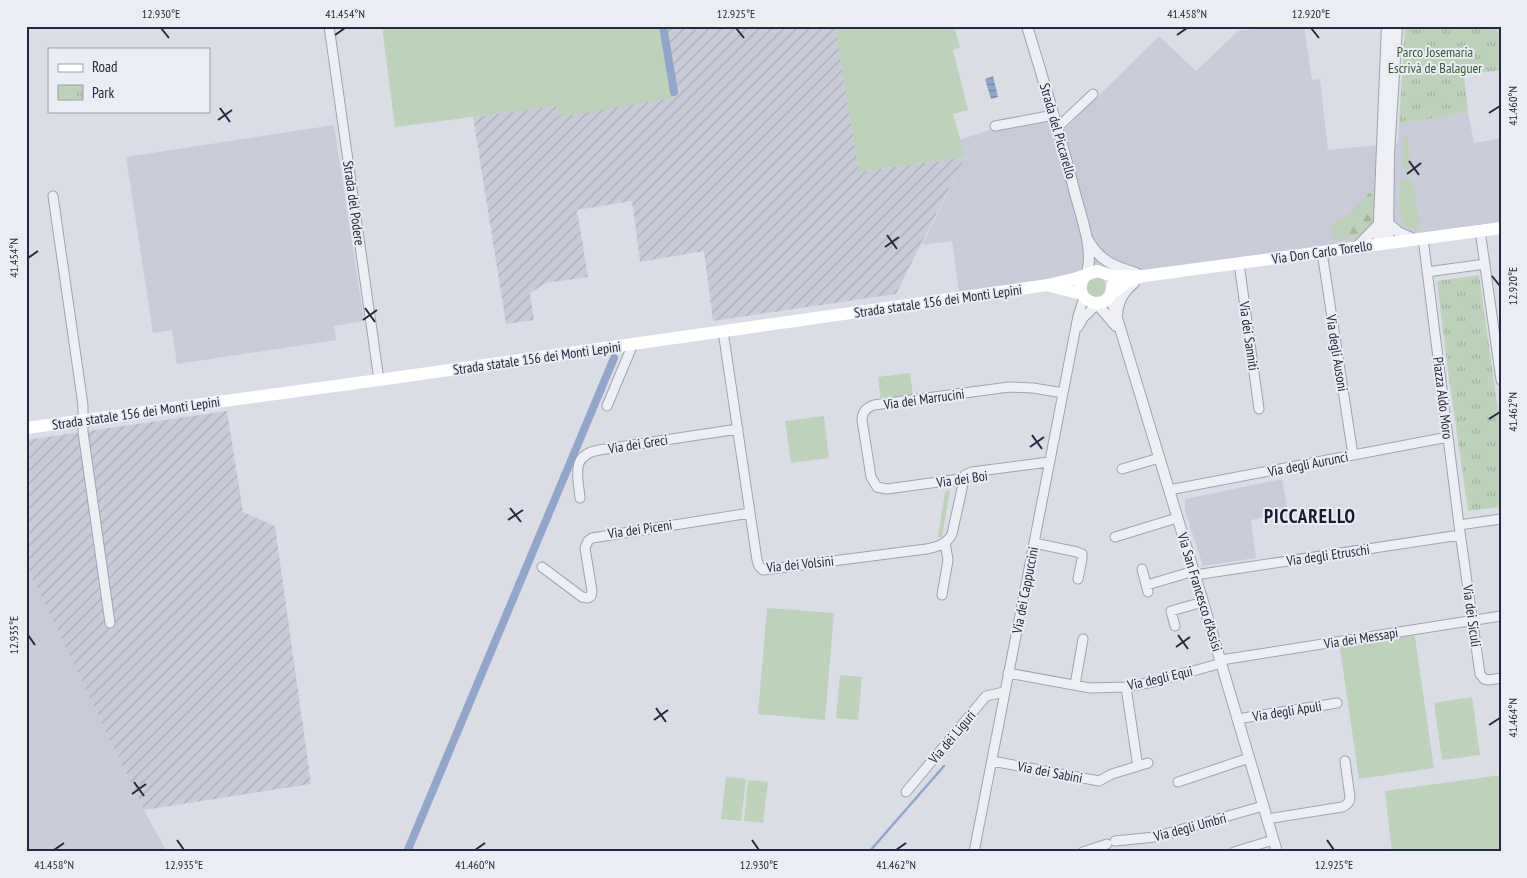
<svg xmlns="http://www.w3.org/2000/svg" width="1527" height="878" font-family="'PT Sans Narrow',sans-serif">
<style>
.built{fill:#c9ccd8}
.industrial{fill:url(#industrial-furrows)}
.green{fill:#bdd1bb}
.forest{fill:url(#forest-firs)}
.park{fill:url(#park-tufts)}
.water{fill:url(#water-rules)}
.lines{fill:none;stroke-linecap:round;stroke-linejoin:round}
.stream{stroke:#93a5c9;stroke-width:2.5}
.canal{stroke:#93a5c9;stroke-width:8}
.minor-casing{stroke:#a0a3b0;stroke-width:11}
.tertiary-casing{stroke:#a0a3b0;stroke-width:12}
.minor{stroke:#eeeff5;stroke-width:9}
.tertiary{stroke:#eeeff5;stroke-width:10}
.secondary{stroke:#fff;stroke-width:12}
.ticks{fill:none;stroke:#24293d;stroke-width:2}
.labels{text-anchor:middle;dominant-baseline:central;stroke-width:4;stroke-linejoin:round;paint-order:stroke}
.park-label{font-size:14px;fill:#325931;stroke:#eaedf4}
.street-label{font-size:14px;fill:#24293d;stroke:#eaedf4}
.district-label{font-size:19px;font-weight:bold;letter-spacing:1px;fill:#171b2d;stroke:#eaedf4}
.neatline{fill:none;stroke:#24293d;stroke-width:2}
.ticks-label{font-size:12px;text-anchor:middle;fill:#24293d}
</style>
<defs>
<pattern id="industrial-furrows" width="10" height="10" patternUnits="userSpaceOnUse" patternTransform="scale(1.25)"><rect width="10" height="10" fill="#c9ccd8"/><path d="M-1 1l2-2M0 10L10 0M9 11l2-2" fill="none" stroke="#acafba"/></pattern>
<pattern id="forest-firs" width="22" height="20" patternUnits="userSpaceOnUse" patternTransform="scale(1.25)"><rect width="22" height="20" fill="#bdd1bb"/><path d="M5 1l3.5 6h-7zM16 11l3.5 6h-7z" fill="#a2b3a2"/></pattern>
<pattern id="park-tufts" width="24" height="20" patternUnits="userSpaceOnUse" patternTransform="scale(1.25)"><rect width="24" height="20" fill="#bdd1bb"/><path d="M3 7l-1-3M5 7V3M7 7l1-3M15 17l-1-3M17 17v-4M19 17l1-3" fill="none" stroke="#a2b3a2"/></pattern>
<pattern id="water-rules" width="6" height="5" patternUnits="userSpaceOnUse" patternTransform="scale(1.25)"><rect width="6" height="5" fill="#93a5c9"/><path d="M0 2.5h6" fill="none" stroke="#7886a4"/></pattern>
</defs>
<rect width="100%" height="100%" fill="#dbdde6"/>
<path class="built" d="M1283 26H1304L1312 80 1320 79 1328 150 1398 143 1399 124 1468 112 1474 143 1501 138V225L960 300 952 241 922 245 965 157 959 140 996 128 1049 117 1056 138 1159 36 1196 71 1238 31Z
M334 125 364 321 334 326 336 340 177 364 172 330 153 333 126 157Z
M1282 479 1288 513 1251 520 1256 558 1203 566 1185 511V499Z
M26 565 144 810 167 852H26Z"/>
<path class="industrial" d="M667 26H835L859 172 965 157 896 294 713 321 704 251 640 262 632 201 577 210 588 277 546 283 530 293 534 320 506 324 473 117 556 106 560 117 677 96Z
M227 411 243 512 275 526 311 784 144 810 26 565V440Z"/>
<path class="green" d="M382 26H667L677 97 560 117 556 106 395 127Z
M835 26H954L960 47 953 50 968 110 953 114 965 157 859 172Z
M1404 136H1407L1412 166 1409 170H1402Z
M1409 179 1414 184 1420 229 1407 228C1395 218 1400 194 1401 180Z
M1356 206 1362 216 1351 236H1352L1333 240 1332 225 1343 219Z
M1086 287a10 10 0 1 1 20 0a10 10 0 1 1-20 0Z
M910 373 913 397 881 401 878 377Z
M824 416 829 458 791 463 785 421Z
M950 490 942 537H938L945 492Z
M767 608 834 613 825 720 758 714Z
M1414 631 1434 768 1359 779 1339 642Z
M840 675 862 677 858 720 836 718Z
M1472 697 1480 755 1442 760 1434 703Z
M1501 775V852H1392L1385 791Z
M726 777 746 779 741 821 721 819Z
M748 780 768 782 763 823 744 821Z"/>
<path class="forest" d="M1377 186V225C1369 233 1361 243 1350 234L1351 228 1362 216 1356 206Z"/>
<path class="park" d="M1405 26H1501V70L1464 75 1468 112 1399 124Z
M1479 275 1501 432V507L1468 511 1448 371 1437 281Z"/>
<path class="water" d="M993 76 998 97 991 99 985 79Z"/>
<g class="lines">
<path class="stream" d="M869 852 944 766"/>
<path class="canal" d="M663 26 674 92
M407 852 614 358"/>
<g class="minor-casing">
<path id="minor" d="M329 26 379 380
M995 126 1054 115
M1058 127 1093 94
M53 196 83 405V432L110 623
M1480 230 1501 380
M1423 238 1459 525 1480 674 1484 679 1489 680 1501 678
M1322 252 1353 455
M1239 263 1259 409
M1427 272 1485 264
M1078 327 1084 317 1097 304
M723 331 757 560 759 566 763 570 926 549C937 547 947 544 952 534L965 475 972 472 1049 462
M607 406 633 344
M1122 469 1159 458
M967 478 887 489 877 487 871 477 862 420C862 412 867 407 874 405L1009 387 1033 388 1063 393
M1169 490 1448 437
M580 498C578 476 570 455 599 450L738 429
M1459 525 1501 519
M1115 537 1177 518
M1034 543 1077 552 1082 554V559L1078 579
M542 567 582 597 588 598 591 596 592 591 585 548 588 541 592 538 750 513
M1142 569 1148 592
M1195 575 1460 535
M1147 585 1194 571
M942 595 948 560 945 542
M1175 626 1171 611 1203 602
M1221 660 1501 616
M1008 673 1090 688 1126 687 1153 682 1222 663
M1075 685 1083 639
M1126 687 1137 761
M1237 719 1337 703
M992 761 1099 781 1112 774 1148 763
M1178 782 1249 758
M906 792 986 696 1004 692
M1267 819 1342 807C1347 805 1350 802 1350 797L1345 761
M1115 841 1155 837 1263 806
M974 852 1078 316 1084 297
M1083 852 1107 844
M1234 852 1273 840"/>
</g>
<g class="tertiary-casing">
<path id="tertiary" d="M1027 26C1044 82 1061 137 1075 193 1081 217 1095 252 1086 275
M1388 223 1398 232 1414 239
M1088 240C1100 261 1113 266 1136 273
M1388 243 1389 153 1397 26
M1378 244 1387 26
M1357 247 1378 225
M1110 295 1203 602 1277 852
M1097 304 1116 326
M1117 315C1118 301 1123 292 1134 283"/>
</g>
<use href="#minor" class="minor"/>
<use href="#tertiary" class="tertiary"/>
<path class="secondary" d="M1086 275C1065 301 1112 317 1112 286
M1050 286 1082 294
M1111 294 1128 281 1144 276 1501 228
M26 428 379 380 1048 285 1077 278 1097 271 1113 276H1144"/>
</g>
<path class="ticks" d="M161 28 169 38M736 28 744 38M1311 28 1319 38M335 35 345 28M1177 35 1187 28M220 108 230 122M1489 113 1500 106M218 120 232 110M1409 161 1419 175M1407 174 1421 163M887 235 897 249M885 247 899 237M28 258 38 251M1492 276 1500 286M365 308 375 322M363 320 377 310M1489 419 1500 412M1032 435 1042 449M1030 447 1044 437M510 508 521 522M508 520 523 510M28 635 35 645M1178 635 1188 649M1176 647 1190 637M656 708 666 722M654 720 668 710M1489 725 1500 718M134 782 144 796M132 794 146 784M177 840 184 850M752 840 759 850M1327 840 1334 850M54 850 64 843M475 850 485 843M896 850 906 843"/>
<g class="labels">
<g class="park-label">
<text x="1435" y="52">Parco Josemaria<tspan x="1435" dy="16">Escrivà de Balaguer</tspan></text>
</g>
<g class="street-label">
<text transform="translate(1058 131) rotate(74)">Strada del Piccarello</text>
<text transform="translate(354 203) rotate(82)">Strada del Podere</text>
<text transform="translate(1322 252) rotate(-8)">Via Don Carlo Torello</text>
<text transform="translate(938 301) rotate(-8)">Strada statale 156 dei Monti Lepini</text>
<text transform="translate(1249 336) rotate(82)">Via dei Sanniti</text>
<text transform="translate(1337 353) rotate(81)">Via degli Ausoni</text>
<text transform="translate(537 358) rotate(-8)">Strada statale 156 dei Monti Lepini</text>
<text transform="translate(1443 398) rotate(83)">Piazza Aldo Moro</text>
<text transform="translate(924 399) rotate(-8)">Via dei Marrucini</text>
<text transform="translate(136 413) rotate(-8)">Strada statale 156 dei Monti Lepini</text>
<text transform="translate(638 444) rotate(-9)">Via dei Greci</text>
<text transform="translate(1308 464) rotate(-11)">Via degli Aurunci</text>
<text transform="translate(962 479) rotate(-8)">Via dei Boi</text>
<text transform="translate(640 529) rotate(-8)">Via dei Piceni</text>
<text transform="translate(1328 555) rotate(-8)">Via degli Etruschi</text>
<text transform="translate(800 564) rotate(-6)">Via dei Volsini</text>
<text transform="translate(1025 590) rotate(-79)">Via dei Cappuccini</text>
<text transform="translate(1200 592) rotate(73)">Via San Francesco d'Assisi</text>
<text transform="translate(1472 616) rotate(82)">Via dei Siculi</text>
<text transform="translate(1361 638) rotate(-9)">Via dei Messapi</text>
<text transform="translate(1160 678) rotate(-13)">Via degli Equi</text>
<text transform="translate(1287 711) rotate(-9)">Via degli Apuli</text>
<text transform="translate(952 737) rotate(-50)">Via dei Liguri</text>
<text transform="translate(1050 772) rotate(11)">Via dei Sabini</text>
<text transform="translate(1190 827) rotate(-15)">Via degli Umbri</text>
</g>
<g class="district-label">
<text x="1310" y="516">PICCARELLO</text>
</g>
</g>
<rect width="1527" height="878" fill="none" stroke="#eaedf4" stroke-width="55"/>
<rect x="48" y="48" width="162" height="65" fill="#eaedf4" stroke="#9b9fab"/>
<rect x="58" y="64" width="25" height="8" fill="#ffffff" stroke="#9b9fab"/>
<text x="92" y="72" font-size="15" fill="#24293d">Road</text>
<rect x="58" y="85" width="25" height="15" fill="url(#park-tufts)" stroke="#9b9fab"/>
<text x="92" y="98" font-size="15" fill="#24293d">Park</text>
<rect x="28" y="28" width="1472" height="822" class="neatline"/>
<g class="ticks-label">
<text x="161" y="18">12.930°E</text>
<text x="345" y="18">41.454°N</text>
<text x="736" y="18">12.925°E</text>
<text x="1187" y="18">41.458°N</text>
<text x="1311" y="18">12.920°E</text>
<text transform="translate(1513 106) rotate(-90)" y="4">41.460°N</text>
<text transform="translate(14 258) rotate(-90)" y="4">41.454°N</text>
<text transform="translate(1513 286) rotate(-90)" y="4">12.920°E</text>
<text transform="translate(1513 412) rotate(-90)" y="4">41.462°N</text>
<text transform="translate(14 635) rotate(-90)" y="4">12.935°E</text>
<text transform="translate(1513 718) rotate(-90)" y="4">41.464°N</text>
<text x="54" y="869">41.458°N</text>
<text x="184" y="869">12.935°E</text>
<text x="475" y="869">41.460°N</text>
<text x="759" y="869">12.930°E</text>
<text x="896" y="869">41.462°N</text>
<text x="1334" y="869">12.925°E</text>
</g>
</svg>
